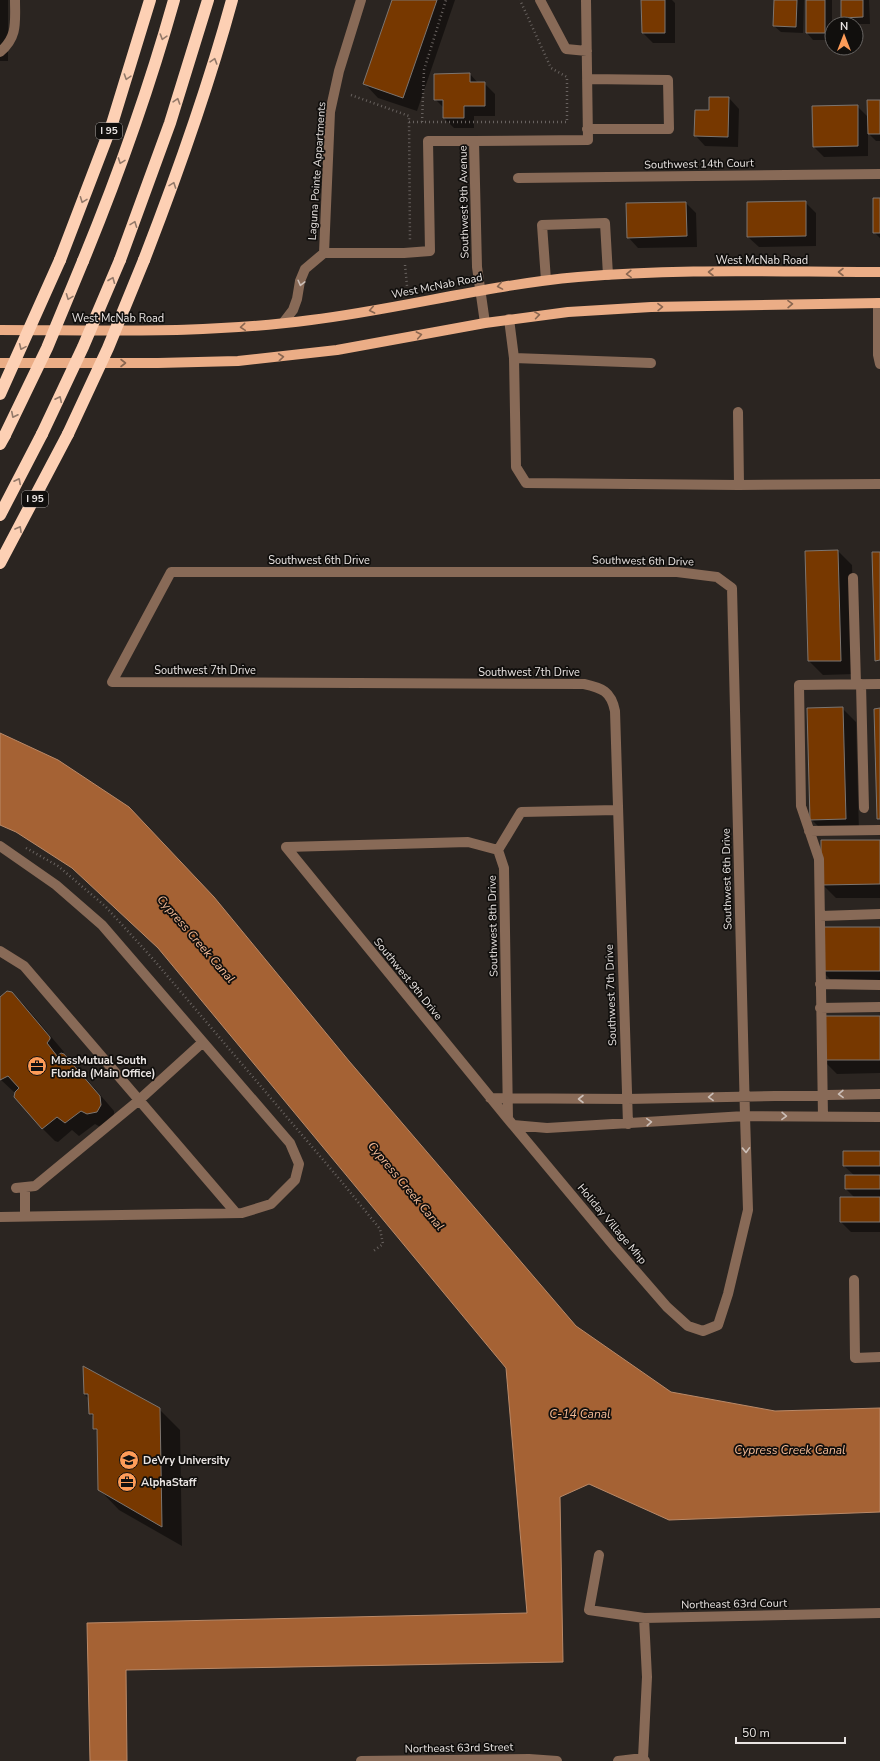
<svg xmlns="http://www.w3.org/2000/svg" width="880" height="1761" font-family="'Nunito Sans',sans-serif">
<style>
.water{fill:#a56234;stroke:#b98968}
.shadow{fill:#0007}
.building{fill:#773800;stroke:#7c7570}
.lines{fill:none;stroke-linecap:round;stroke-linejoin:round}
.path{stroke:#68625f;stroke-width:2.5;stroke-dasharray:1 3;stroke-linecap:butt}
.minor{stroke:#886a57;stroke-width:10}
.major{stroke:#ebad86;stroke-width:10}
.highway{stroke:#fdd0b4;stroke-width:12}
.highway-bridge{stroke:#fdd0b4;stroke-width:12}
.oneway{stroke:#937969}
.oneway2{stroke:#896650}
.oneway3{stroke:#ccbfb8}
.labels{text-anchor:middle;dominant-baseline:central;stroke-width:3.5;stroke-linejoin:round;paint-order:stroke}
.shield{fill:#110f0d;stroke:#a8a4a2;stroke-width:1}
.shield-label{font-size:10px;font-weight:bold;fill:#e9e4e2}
.street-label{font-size:11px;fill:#e9e4e2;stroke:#110f0d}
.poi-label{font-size:11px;font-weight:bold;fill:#e9e4e2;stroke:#110f0d;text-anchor:start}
.water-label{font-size:12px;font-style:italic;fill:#f4bb97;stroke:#110f0d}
</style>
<rect width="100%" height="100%" fill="#2b2521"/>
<path class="water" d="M0 733 58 760 129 807 214 897 349 1061 576 1326 671 1392 775 1411 880 1408V1512L669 1520 589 1484 560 1497 563 1662 126 1670 127 1761H90L87 1623 527 1613 506 1368 158 948 72 868 16 832 0 825Z"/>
<path class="shadow" d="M0 0H8V61H0Z
M393 0H455L417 111 378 98 365 84Z
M642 0H672L675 3V43H653L643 33Z
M775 0H804L803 33 781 32 774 26Z
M807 0H832V40H813L807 33Z
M842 0H869L870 24H849L842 17Z
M470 74 478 83H484L495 94V116H474V128H454L444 118V108L435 99Z
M729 98 739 109 738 147 705 146 695 135 710 111Z
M880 101V141H876L868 133V156L824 157 814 147 857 106 868 117Z
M880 199V238L874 232Z
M805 202 816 213V246L759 247 748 237Z
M686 203 696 213 697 247 638 248 628 237Z
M838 551 852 565 855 674 823 675 809 661 806 552Z
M842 708 856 722 859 832 825 833 811 819Z
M880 841V898H836L822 884Z
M880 928V985H836L822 971Z
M12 993 26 1007 64 1052 63 1054 78 1069 114 1111V1114L102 1128 95 1124 79 1136 72 1130 58 1142 55 1141 41 1127 15 1093 0 1079V999Z
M880 1017V1073L837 1074 823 1060Z
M880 1152V1232H851L841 1222 855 1198 846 1189 855 1176 844 1166Z
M84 1368 159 1409 180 1430 182 1546 119 1510 99 1489 98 1432 94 1429V1418L90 1414 89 1399 84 1394Z"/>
<path class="building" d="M392 0H437L403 98 363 84Z
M641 0H665V33H642Z
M774 0H797L796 27 773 26Z
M806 0H825V33H806Z
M841 0H863V17L841 18Z
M470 73V82H485V106H464V118H443V100H434V74Z
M709 97H729L728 137 694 136 695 110H709Z
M867 100H880V134H868Z
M858 105V146L813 147 812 106Z
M873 198H880V233H873Z
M806 201V236L747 237V202Z
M686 202 687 236 627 238 626 203Z
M838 550 841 661H808L805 551Z
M872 552H880V660L875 661Z
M843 707 846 819 810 820 807 708Z
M880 708V819H877L874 709Z
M821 840H880V884L821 885Z
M822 927H880V971H821Z
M7 991 12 992 50 1037V1039L47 1043 57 1056 61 1053 64 1054 100 1096 101 1105 97 1112 87 1114 81 1111 65 1123 57 1117 42 1129 14 1097 15 1092 19 1088 8 1076 0 1080V997Z
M822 1016H880V1060H822Z
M843 1151H880V1166H843Z
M845 1175H880V1189H845Z
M840 1197H880V1222H840Z
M83 1366 160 1408 162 1527 98 1490 97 1429H93V1414H89L88 1394H84Z"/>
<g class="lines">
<path class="path" d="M351 95 409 116 410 242
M409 122H567V77L551 68 520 0
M422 122 424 70 446 0
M405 265 407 286
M26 848 58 866 105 906 153 959 341 1181 380 1229 383 1244 372 1252"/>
<path class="minor" d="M361 0 339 71 330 112 324 253H404L430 251 428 141H474
M540 0 566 49 587 51
M0 52C18 37 15 22 15 0
M587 79 668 80 669 129H587
M518 178 880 174
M546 280 542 225 605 223 608 275
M878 303V355L880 364
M509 319 514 358 516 467 526 483 739 485 880 484
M283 323 293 310 297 299 300 281 305 269 324 253
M485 323 477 267 474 141 588 140 586 0
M514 358 651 363
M738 412 739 485
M853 578 856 684
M861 684 864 808
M809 831 880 830
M0 846 56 885 102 925 290 1143 299 1164 295 1180 271 1204 242 1213 0 1217
M286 847 508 1119 614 1246 667 1307 688 1326 703 1331 718 1325 728 1294 748 1210 745 1116 547 1128 513 1125
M286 847 468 842 498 850 504 868 508 1119
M498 850 521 812 617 810
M820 916 880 914
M0 951 24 966 236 1213
M820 984 880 985
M820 1008 880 1007
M490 1098 627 1099 880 1094
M823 1117 819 859 801 806 799 685 880 684
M628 1124 615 711C611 691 602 688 584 684L112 682 171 572H677L717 577 732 588 745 1116 880 1117
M16 1188 35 1186 138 1101 203 1042
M25 1216V1187
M854 1280 855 1358 880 1357
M599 1555 589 1610 644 1618 880 1613
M644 1618 647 1677 643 1758 645 1761
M361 1761 529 1759 557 1761
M618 1761 643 1758"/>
<path class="major" d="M0 330C104 330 208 334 311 320 400 309 488 285 578 277 678 268 780 272 880 272
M0 363H158L238 361 337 350 485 323 568 312 651 307 880 303"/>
<path class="highway" d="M60 260 112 124 150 0
M120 260 170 123 208 0
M144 260C177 175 208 88 232 0
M83 261C118 176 149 89 174 0
M0 444 5 435
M0 515 42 434
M0 563 68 434"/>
<path class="highway-bridge" d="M0 394 60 260
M42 434 83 347 120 260
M68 434 108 348 144 260
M5 435 47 348 83 261"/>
</g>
<defs><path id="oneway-chevron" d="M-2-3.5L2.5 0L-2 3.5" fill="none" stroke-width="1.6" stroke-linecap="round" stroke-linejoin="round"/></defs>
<g class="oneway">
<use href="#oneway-chevron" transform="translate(163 37) rotate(107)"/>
<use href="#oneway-chevron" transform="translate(214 61) rotate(-73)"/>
<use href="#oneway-chevron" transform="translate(127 77) rotate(108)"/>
<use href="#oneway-chevron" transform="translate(177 101) rotate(-72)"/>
<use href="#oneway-chevron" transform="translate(121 161) rotate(110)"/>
<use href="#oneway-chevron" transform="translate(173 185) rotate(-70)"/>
<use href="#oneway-chevron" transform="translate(83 200) rotate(111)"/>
<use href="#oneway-chevron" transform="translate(134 224) rotate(-69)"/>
<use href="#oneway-chevron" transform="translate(112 280) rotate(-68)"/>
<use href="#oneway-chevron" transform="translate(69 297) rotate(111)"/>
<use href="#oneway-chevron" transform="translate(22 347) rotate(114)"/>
<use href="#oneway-chevron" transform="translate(59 399) rotate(-64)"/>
<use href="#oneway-chevron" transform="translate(14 415) rotate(117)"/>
<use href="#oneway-chevron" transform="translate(18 481) rotate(-63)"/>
<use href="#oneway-chevron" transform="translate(19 529) rotate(-61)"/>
</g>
<g class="oneway2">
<use href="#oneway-chevron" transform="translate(711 272) rotate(180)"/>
<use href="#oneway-chevron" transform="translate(841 272) rotate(180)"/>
<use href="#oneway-chevron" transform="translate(629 274) rotate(178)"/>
<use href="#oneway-chevron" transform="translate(500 286) rotate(170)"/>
<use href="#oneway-chevron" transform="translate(790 304) rotate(-1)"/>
<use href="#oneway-chevron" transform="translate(660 307) rotate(-1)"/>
<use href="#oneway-chevron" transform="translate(372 310) rotate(169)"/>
<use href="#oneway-chevron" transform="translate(537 315) rotate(-8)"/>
<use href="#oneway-chevron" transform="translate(243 327) rotate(175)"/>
<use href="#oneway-chevron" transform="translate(419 335) rotate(-11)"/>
<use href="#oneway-chevron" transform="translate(281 357) rotate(-6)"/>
<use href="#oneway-chevron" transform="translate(123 363)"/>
</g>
<g class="oneway3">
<use href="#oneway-chevron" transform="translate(301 283) rotate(104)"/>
<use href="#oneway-chevron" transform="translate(841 1094) rotate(179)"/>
<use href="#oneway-chevron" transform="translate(711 1097) rotate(179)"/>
<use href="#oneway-chevron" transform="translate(581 1099) rotate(180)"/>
<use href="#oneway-chevron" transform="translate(784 1116) rotate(1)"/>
<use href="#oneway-chevron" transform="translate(649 1122) rotate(-4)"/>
<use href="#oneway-chevron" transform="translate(746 1150) rotate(88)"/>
</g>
<defs>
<g id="office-disc" transform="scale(1)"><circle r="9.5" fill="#fe9c58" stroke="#110f0d"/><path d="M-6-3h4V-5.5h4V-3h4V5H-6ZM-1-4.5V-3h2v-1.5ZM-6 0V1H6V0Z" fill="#111"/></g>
<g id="university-disc" transform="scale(1)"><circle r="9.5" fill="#fe9c58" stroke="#110f0d"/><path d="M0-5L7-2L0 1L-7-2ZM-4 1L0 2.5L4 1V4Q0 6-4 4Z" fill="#111"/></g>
</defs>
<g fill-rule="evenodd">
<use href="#office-disc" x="37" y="1066"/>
<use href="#university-disc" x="129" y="1460"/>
<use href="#office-disc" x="127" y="1482"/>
</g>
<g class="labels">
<g class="shield">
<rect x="96" y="123" width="26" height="16" rx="3"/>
<rect x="22" y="491" width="26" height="16" rx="3"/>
</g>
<g class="shield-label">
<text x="109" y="131">I 95</text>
<text x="35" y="499">I 95</text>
</g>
<g class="street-label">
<text transform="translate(699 164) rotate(-1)">Southwest 14th Court</text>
<text transform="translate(317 171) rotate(-86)">Laguna Pointe Appartments</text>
<text transform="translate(464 202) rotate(-91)">Southwest 9th Avenue</text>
<text x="762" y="260">West McNab Road</text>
<text transform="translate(437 286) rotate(-11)">West McNab Road</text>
<text x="118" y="318">West McNab Road</text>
<text x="319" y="560">Southwest 6th Drive</text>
<text transform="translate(643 561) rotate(1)">Southwest 6th Drive</text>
<text x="205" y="670">Southwest 7th Drive</text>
<text x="529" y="672">Southwest 7th Drive</text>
<text transform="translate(727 879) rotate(-91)">Southwest 6th Drive</text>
<text transform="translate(493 926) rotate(-91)">Southwest 8th Drive</text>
<text transform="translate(408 979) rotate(51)">Southwest 9th Drive</text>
<text transform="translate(611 995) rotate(-92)">Southwest 7th Drive</text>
<text transform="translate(612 1224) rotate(50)">Holiday Village Mhp</text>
<text transform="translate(734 1604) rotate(-1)">Northeast 63rd Court</text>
<text transform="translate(459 1748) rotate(-1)">Northeast 63rd Street</text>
</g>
<g class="poi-label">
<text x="51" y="1060">MassMutual South<tspan x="51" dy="13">Florida (Main Office)</tspan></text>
<text x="143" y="1460">DeVry University</text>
<text x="141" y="1482">AlphaStaff</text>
</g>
<g class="water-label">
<text transform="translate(196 939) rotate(49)">Cypress Creek Canal</text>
<text transform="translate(406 1186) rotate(50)">Cypress Creek Canal</text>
<text x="580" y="1414">C-14 Canal</text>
<text x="790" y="1450">Cypress Creek Canal</text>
</g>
</g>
<g transform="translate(844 36)"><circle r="19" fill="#110f0d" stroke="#676462"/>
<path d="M0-3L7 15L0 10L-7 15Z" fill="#fe9c58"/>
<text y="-6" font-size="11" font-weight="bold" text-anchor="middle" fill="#e9e4e2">N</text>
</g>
<path d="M736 1737v6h109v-6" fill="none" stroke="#e9e4e2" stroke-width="2"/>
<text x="742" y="1737" font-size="12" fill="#e9e4e2" stroke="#110f0d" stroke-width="3" paint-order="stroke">50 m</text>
</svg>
